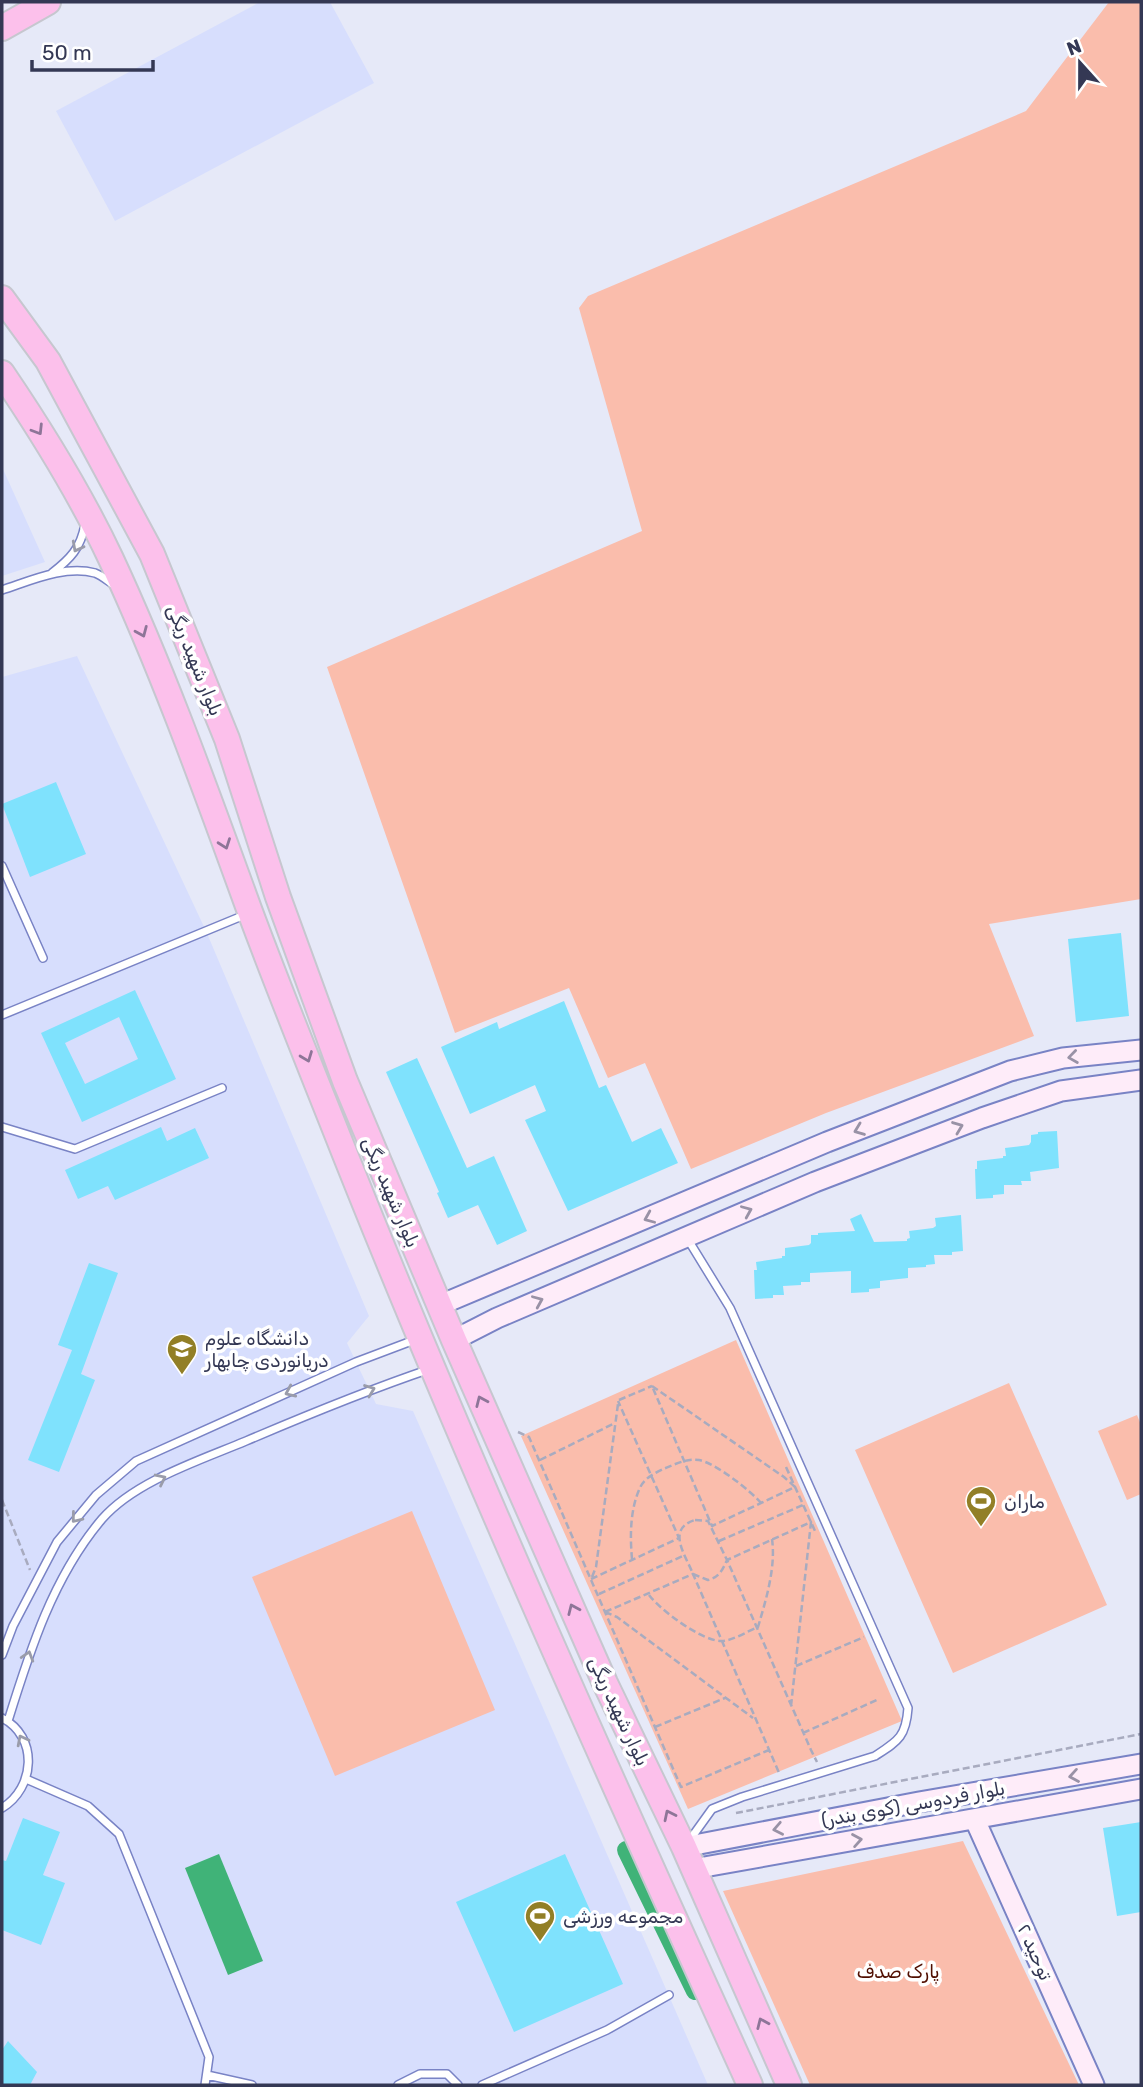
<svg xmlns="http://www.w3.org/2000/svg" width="1143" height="2087" font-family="Rubik,Vazirmatn,sans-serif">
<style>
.built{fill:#d7defd}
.green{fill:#fabdac}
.water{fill:#40b378}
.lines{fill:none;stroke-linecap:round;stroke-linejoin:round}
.canal{stroke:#40b378;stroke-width:18}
.building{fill:#7fe2fd;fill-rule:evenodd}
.lane-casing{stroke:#7983c5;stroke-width:10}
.secondary-casing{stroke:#7983c5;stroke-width:23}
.highway-casing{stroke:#c6c7cf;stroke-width:28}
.path{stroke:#a8abbf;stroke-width:2.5;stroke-dasharray:7 3.5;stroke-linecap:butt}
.lane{stroke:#fff;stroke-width:7}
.secondary{stroke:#feecf9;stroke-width:19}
.highway{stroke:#fcc0eb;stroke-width:24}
.oneway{stroke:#8e7598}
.oneway2{stroke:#9a9caa}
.oneway3{stroke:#9992a6}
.labels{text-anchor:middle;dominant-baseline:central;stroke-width:7;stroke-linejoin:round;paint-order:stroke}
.street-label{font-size:19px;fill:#343854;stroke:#fff}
.poi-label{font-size:19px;fill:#343854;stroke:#fff;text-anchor:start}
.park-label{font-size:19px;fill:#500e00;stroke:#fff}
</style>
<rect width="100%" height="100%" fill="#e6e9f8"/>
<path class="built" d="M260 2H330L374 83 115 221 56 111Z
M2 467 45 562 2 576Z
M77 656 206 931 369 1316 347 1343 376 1404 413 1411 708 2085H2V677Z"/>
<path class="green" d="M1109 2H1141V899L989 924 1034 1036 826 1113 691 1169 645 1063 608 1078 569 988 455 1033 327 667 642 531 579 308 588 296 1026 111Z
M736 1340 902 1721 688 1809 521 1436Z
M1009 1383 1107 1605 953 1673 855 1450Z
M1137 1415 1141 1425V1494L1127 1500 1098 1431Z
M412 1511 495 1710 335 1776 252 1577Z
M963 1841 1079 2085H810L723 1891Z"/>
<path class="water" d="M219 1854 263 1961 228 1975 185 1868Z"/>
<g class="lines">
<path class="canal" d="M626 1850 695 1991"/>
</g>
<path class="building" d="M56 782 86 854 30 877 2 804Z
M1121 933 1129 1016 1076 1022 1068 939Z
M135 990 176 1079 82 1122 41 1033ZM119 1017 138 1059 85 1084 65 1043Z
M564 1001 599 1088 606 1085 632 1142 661 1128 678 1163 568 1211 525 1120 546 1111 535 1085 470 1114 441 1047 497 1022 499 1029Z
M417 1058 467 1168 494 1156 527 1231 497 1245 478 1205 448 1218 437 1193 439 1192 386 1072Z
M161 1127 167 1141 195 1128 209 1158 115 1200 108 1186 78 1199 65 1170Z
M1057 1131 1059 1168 1030 1172 1031 1181H1021L1022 1185H1004V1194L993 1195V1198L976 1199 975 1169H977V1161L1003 1158V1156H1006L1005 1148 1029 1145 1031 1142V1135L1038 1134V1132Z
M861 1214 874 1242 907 1241V1239L910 1238 909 1231 933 1228 936 1226 935 1218 961 1215 963 1251 952 1252V1255H934L935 1264 926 1265V1267L908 1268V1278L880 1281V1288L869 1289V1292L851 1293V1271L810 1273V1282H801V1285L783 1286 784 1295H773V1298L755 1299 754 1270H757L756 1262 782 1258V1256H785V1248L809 1245 811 1243V1235H818V1233L855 1231 850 1219Z
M89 1263 118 1273 81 1374 95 1380 59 1472 28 1460 72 1350 58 1345Z
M23 1818 60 1832 43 1875 65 1883 41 1945 2 1930V1860L6 1861Z
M1141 1822V1912L1117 1916 1103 1828Z
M565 1854 623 1984 514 2032 456 1902Z
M8 2041 37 2072 30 2085H2V2050Z"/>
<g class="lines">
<g class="lane-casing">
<path id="lane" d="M52 573C70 559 81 548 85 524
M2 590C30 581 64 565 95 573 101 575 108 581 114 585
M2 866 43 958
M2 1015 247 914
M2 1127 75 1149 222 1088
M687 1238 730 1308 908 1708C906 1737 898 1741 875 1756L742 1797 712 1809 689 1841
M2 1655 13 1626 57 1542 96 1495 136 1461 356 1362 417 1339
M2 1718C39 1737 35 1788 2 1808
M8 1721C30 1650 53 1577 102 1519 135 1481 201 1460 246 1441 307 1415 368 1390 430 1369
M26 1779 88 1806 119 1834 209 2057 205 2085
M207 2075 252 2085
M398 2085 420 2074H447L458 2085
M482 2085 607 2030 669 1995"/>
</g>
<g class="secondary-casing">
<path id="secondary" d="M440 1305 827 1142 1010 1071 1063 1058 1141 1050
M454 1340 497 1318 815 1182 982 1118 1061 1091 1141 1080
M975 1820 1094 2085
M684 1847 919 1802 1141 1764
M693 1869 1141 1789"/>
</g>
<g class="highway-casing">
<path id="highway" d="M2 28 48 2
M2 298 48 361 152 554 227 739 278 897 345 1081 454 1340 605 1683 684 1847 789 2085
M2 373C42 432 81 495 111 559 164 673 206 791 249 909 275 979 303 1049 331 1119 460 1446 605 1766 750 2085"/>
</g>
<path class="path" d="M652 1386 784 1477 795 1487 712 1526Z
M619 1400 652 1386
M518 1432 529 1437 681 1787 769 1750
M540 1460 615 1423
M786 1467 815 1531
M2 1500 30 1570
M695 1520 708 1521 727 1560C722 1571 719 1577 708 1580L693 1574C685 1554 666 1529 695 1520Z
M719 1541 803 1505
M632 1559C630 1537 630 1511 639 1490 643 1479 653 1474 663 1469 674 1465 686 1458 699 1460 715 1463 750 1490 761 1503
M592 1577 596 1567 618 1404
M591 1579 679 1538 618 1401
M599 1594 685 1555
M649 1595C660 1610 703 1642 722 1641 732 1641 748 1631 758 1627 766 1600 776 1567 772 1539
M605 1612 693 1574 780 1775
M605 1612 617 1617 753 1718
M796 1666 864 1637
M791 1706 811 1522 727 1560 811 1750 817 1762
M655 1727 725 1698
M803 1733 879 1699
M736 1813 1141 1734"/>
<use href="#lane" class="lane"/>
<use href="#secondary" class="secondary"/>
<use href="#highway" class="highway"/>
</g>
<defs><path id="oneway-chevron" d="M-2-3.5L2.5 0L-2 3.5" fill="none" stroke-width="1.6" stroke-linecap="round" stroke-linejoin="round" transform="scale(1.75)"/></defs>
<g class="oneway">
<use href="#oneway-chevron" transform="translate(38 430) rotate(58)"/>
<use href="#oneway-chevron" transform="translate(142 632) rotate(67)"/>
<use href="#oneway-chevron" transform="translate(225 844) rotate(70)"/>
<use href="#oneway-chevron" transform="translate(307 1057) rotate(69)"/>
<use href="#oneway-chevron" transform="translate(481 1401) rotate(-114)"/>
<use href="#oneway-chevron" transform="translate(573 1609) rotate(-114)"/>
<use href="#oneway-chevron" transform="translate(669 1815) rotate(-116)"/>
<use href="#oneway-chevron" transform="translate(762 2023) rotate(-114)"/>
</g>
<g class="oneway2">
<use href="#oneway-chevron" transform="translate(77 547) rotate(118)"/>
<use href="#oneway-chevron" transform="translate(370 1390) rotate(-21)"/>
<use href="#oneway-chevron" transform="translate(290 1392) rotate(156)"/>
<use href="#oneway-chevron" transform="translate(161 1479) rotate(-26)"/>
<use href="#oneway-chevron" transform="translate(76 1518) rotate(129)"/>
<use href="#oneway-chevron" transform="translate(28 1656) rotate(-73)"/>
<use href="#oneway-chevron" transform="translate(22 1740) rotate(-117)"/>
</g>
<g class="oneway3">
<use href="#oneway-chevron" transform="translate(1073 1057) rotate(172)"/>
<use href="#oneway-chevron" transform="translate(958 1127) rotate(-21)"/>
<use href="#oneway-chevron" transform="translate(859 1130) rotate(159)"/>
<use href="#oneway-chevron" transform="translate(747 1211) rotate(-23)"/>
<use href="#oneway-chevron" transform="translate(649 1218) rotate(157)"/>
<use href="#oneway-chevron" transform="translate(538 1301) rotate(-23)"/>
<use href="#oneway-chevron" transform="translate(1074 1776) rotate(170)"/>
<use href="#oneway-chevron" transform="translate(778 1829) rotate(169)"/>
<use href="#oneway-chevron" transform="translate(857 1840) rotate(-10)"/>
</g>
<defs>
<g id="university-pin" transform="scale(1.575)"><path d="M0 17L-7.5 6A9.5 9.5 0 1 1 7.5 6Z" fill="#927f26" stroke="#fff"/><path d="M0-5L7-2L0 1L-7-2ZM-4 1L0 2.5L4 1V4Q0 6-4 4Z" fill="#fff"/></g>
<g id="stadium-pin" transform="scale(1.575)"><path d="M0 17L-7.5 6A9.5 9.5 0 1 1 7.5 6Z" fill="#927f26" stroke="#fff"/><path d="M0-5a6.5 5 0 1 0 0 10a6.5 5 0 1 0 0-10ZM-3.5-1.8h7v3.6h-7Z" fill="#fff"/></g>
</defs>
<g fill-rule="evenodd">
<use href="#university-pin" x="182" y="1349"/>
<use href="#stadium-pin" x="981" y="1501"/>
<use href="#stadium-pin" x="540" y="1916"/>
</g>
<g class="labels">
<g class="street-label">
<text transform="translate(195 660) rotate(68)">بلوار شهید ریگی</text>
<text transform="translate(391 1192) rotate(67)">بلوار شهید ریگی</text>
<text transform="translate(619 1711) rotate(65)">بلوار شهید ریگی</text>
<text transform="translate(913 1804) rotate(-10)">بلوار فردوسی (کوی بندر)</text>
<text transform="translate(1035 1952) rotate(66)">توحید ۲</text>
</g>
<g class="poi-label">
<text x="205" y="1338">دانشگاه علوم<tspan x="205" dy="22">دریانوردی چابهار</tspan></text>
<text x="1004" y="1501">ماران</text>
<text x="563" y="1916">مجموعه ورزشی</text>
</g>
<g class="park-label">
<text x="898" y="1971">پارک صدف</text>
</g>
</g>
<rect width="1143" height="2087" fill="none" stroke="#343854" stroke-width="7"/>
<g transform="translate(1080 63) rotate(339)" stroke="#ffffff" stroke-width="5" paint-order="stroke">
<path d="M0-5L12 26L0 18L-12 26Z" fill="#343854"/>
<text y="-10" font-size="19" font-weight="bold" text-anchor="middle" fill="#343854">N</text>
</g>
<path d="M32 60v10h121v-10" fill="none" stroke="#343854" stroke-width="3.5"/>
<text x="42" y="60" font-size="21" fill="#343854" stroke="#ffffff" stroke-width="5" paint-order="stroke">50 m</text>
</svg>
